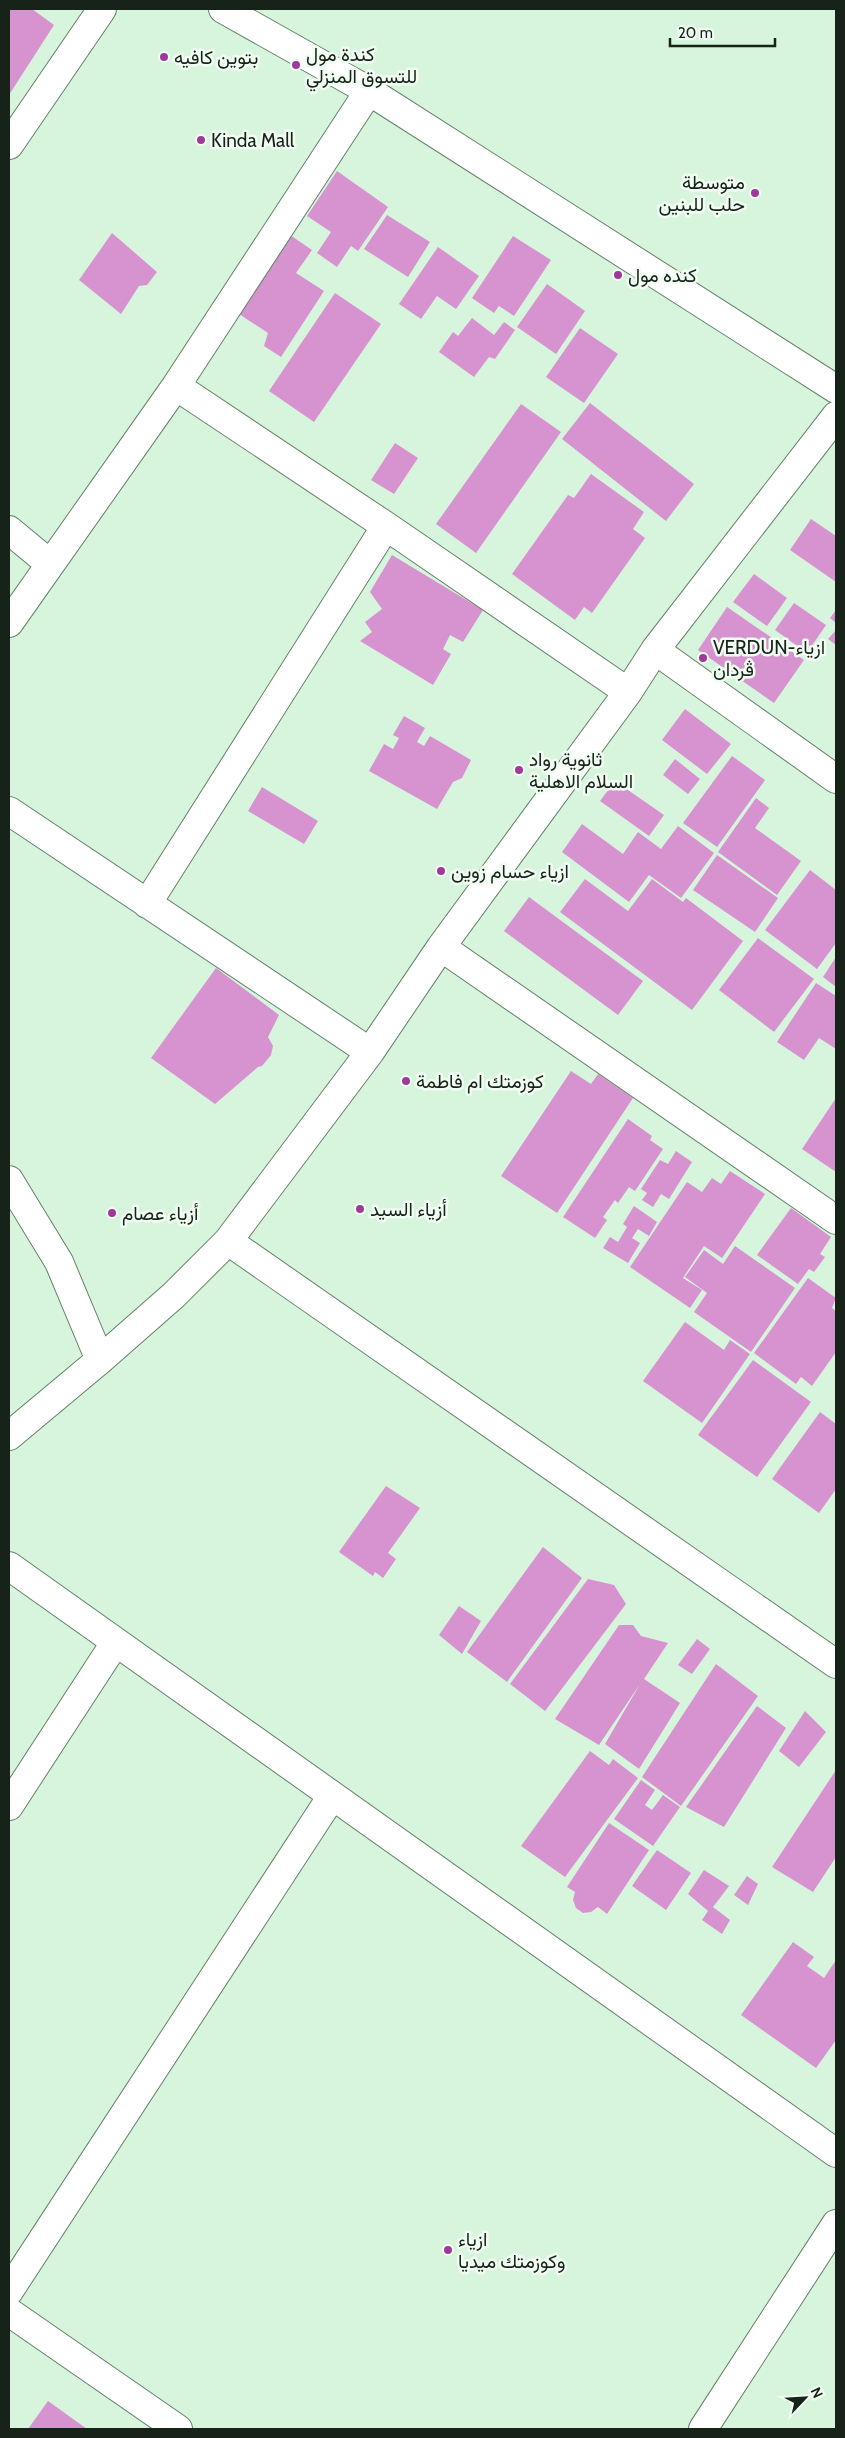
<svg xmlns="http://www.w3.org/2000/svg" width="845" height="2438" font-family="Cabin,Vazirmatn,sans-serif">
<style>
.building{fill:#d693d0}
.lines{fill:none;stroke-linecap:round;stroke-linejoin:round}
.street-casing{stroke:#65806a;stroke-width:30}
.street{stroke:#fff;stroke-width:28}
.poi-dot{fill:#a0399c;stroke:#f1fdf3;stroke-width:2}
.labels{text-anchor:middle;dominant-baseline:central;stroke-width:5;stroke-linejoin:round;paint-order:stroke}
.poi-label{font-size:19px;fill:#172219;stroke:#f1fdf3;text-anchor:start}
</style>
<rect width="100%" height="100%" fill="#d7f5dd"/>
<path class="building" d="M9 9H32L54 25 9 95Z
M337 171 388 207 358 251 351 246 337 267 317 253 331 232 307 216Z
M387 215 430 242 408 277 364 249Z
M112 233 157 272 147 285 139 286 121 314 79 280Z
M290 235 312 250 296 273 324 291 281 357 264 346 268 333 239 314Z
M513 236 551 260 514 316 499 306 494 313 472 298Z
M438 247 479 276 456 309 437 296 421 319 399 304Z
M547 284 585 311 556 354 517 327Z
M335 293 381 324 314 422 269 391Z
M472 318 494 335 504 322 515 330 495 359 489 357 474 377 439 352 453 332 458 336Z
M580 328 618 354 584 403 546 377Z
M590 403 694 484 666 521 562 439Z
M521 404 561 432 476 553 436 524Z
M395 443 418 458 394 494 371 480Z
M591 474 644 512 633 529 645 538 592 613 584 607 575 620 512 574 568 495 574 498Z
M811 519 836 536V582L790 550Z
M392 555 483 610 463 642 450 635 443 649 451 654 433 685 360 641 372 632 365 622 382 609 370 592Z
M754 574 787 598 767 626 733 602Z
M794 603 826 625 807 653 775 630Z
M727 607 804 660 774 703 698 650Z
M836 610V623L830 618Z
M836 630V645L828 639Z
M685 709 731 744 707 774 662 740Z
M404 716 425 728 417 742 424 746 430 736 471 760 462 778 453 782 437 809 369 771 384 744 393 749 399 738 393 735Z
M732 756 765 780 717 847 683 823Z
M675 759 700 779 688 794 663 775Z
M615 781 664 815 649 836 600 801Z
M262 787 318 821 304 844 248 811Z
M756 798 769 808 755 828 801 861 777 895 718 852Z
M582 824 623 854 638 832 661 849 678 826 714 853 681 898 649 875 629 902 562 852Z
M717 855 778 898 755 932 693 890Z
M810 870 836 890V943L817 969 765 930Z
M585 879 628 911 652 879 683 902 686 898 743 941 692 1010 560 912Z
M529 897 643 981 618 1015 504 931Z
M758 938 814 979 774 1032 719 990Z
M836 957V987L823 977Z
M216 968 279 1015 268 1037 273 1046 271 1055 262 1066 258 1067 215 1104 151 1058Z
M816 983 836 996V1049L819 1038 804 1060 777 1042Z
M571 1071 591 1084 598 1074 633 1098 557 1213 501 1176Z
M836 1098V1172L802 1149Z
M628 1119 652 1136 650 1140 663 1149 635 1191 629 1187 618 1203 615 1200 603 1217 607 1220 595 1238 563 1217Z
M676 1151 692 1162 669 1199 661 1194 653 1207 642 1200 647 1193 641 1189 660 1160 668 1164Z
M730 1171 765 1194 722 1258 704 1246 683 1278 702 1290 690 1308 630 1267 687 1182 702 1192 712 1178 721 1184Z
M634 1206 657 1222 649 1236 638 1229 632 1238 640 1243 628 1263 603 1248 610 1237 618 1242 627 1227 623 1224Z
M791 1208 831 1237 820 1254 825 1257 814 1272 809 1269 798 1284 757 1255Z
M735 1246 795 1288 751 1352 694 1312 707 1293 685 1277 704 1250 723 1264Z
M808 1278 836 1298 832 1308 836 1311V1352L812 1386 801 1377 796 1384 754 1353Z
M685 1322 724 1350 730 1340 750 1354 702 1423 643 1381Z
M753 1360 811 1402 757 1477 698 1435Z
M820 1412 836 1424V1489L819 1513 772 1479Z
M386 1486 420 1508 388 1553 396 1559 383 1578 375 1572 373 1576 339 1552Z
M543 1547 582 1578 507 1682 467 1652Z
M588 1579 614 1585 626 1604 545 1711 510 1684Z
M459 1606 481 1621 462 1654 439 1635Z
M619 1625H633L641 1636 668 1643 644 1679 680 1703 639 1769 605 1744 640 1684 599 1745 555 1719Z
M697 1639 710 1649 692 1674 678 1665Z
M716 1664 758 1696 681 1806 642 1777Z
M757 1706 786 1728 724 1827 686 1807Z
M805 1711 826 1732 799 1767 779 1751Z
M590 1751 609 1765 613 1759 638 1778 565 1877 521 1846Z
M836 1770V1857L813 1892 772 1867Z
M641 1780 655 1790 645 1805 652 1810 663 1795 680 1807 653 1846 614 1819Z
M609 1823 649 1850 607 1914 598 1907 591 1912 583 1913 576 1908 573 1900 575 1892 567 1887Z
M657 1850 691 1873 666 1910 632 1886Z
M704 1870 729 1886 713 1907 730 1920 722 1934 702 1920 708 1911 688 1894Z
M747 1876 758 1884 748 1905 734 1895Z
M793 1942 814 1957 807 1966 824 1978 836 1960V2040L816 2068 741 2015Z
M48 2401 87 2429H28Z"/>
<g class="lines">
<g class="street-casing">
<path id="street" d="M223 9 369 91 836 389
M9 145 102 9
M176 386 386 526 628 692
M9 530 50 564
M9 623 176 386 369 91
M655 650 836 779
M9 811 370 1052
M147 904 386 526
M441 947 836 1220
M9 1180 59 1262 100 1360
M228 1241 836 1664
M9 1436 100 1360 174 1295 228 1241 370 1052 441 947 628 692 655 650 836 416
M9 1566 836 2153
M9 1806 115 1643
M9 2291 332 1796
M9 2312 178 2429
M703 2429 836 2224"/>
</g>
<use href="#street" class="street"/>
</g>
<g class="poi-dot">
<circle cx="164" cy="57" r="5"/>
<circle cx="296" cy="65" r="5"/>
<circle cx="201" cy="140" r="5"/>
<circle cx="755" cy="193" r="5"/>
<circle cx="618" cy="275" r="5"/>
<circle cx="703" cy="658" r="5"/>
<circle cx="519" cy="770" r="5"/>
<circle cx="441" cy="871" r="5"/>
<circle cx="406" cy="1081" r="5"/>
<circle cx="360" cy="1209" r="5"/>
<circle cx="112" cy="1213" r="5"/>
<circle cx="448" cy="2250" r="5"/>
</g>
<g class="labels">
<g class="poi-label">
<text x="306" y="54">كندة مول<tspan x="306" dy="22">للتسوق المنزلي</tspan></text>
<text x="174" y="57">بتوين كافيه</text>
<text x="211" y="140">Kinda Mall</text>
<text x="745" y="182" text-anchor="end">متوسطة<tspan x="745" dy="22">حلب للبنين</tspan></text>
<text x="628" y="275">كنده مول</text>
<text x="713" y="647">VERDUN-ازياء<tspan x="713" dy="22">ڤردان</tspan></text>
<text x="529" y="759">ثانوية رواد<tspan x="529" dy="22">السلام الاهلية</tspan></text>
<text x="451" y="871">ازياء حسام زوين</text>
<text x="416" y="1081">كوزمتك ام فاطمة</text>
<text x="370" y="1209">أزياء السيد</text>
<text x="122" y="1213">أزياء عصام</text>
<text x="458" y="2239">ازياء<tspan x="458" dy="22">وكوزمتك ميديا</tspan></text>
</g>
</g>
<rect width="845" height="2438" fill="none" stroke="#172219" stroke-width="20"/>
<g transform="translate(805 2398) rotate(65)" stroke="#f1fdf3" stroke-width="4" paint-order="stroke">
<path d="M0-4L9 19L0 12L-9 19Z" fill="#172219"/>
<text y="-8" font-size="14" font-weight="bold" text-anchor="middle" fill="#172219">N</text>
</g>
<path d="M670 38v8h105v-8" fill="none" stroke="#172219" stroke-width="2.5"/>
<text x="678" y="38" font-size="15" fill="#172219" stroke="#f1fdf3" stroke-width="4" paint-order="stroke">20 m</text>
</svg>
